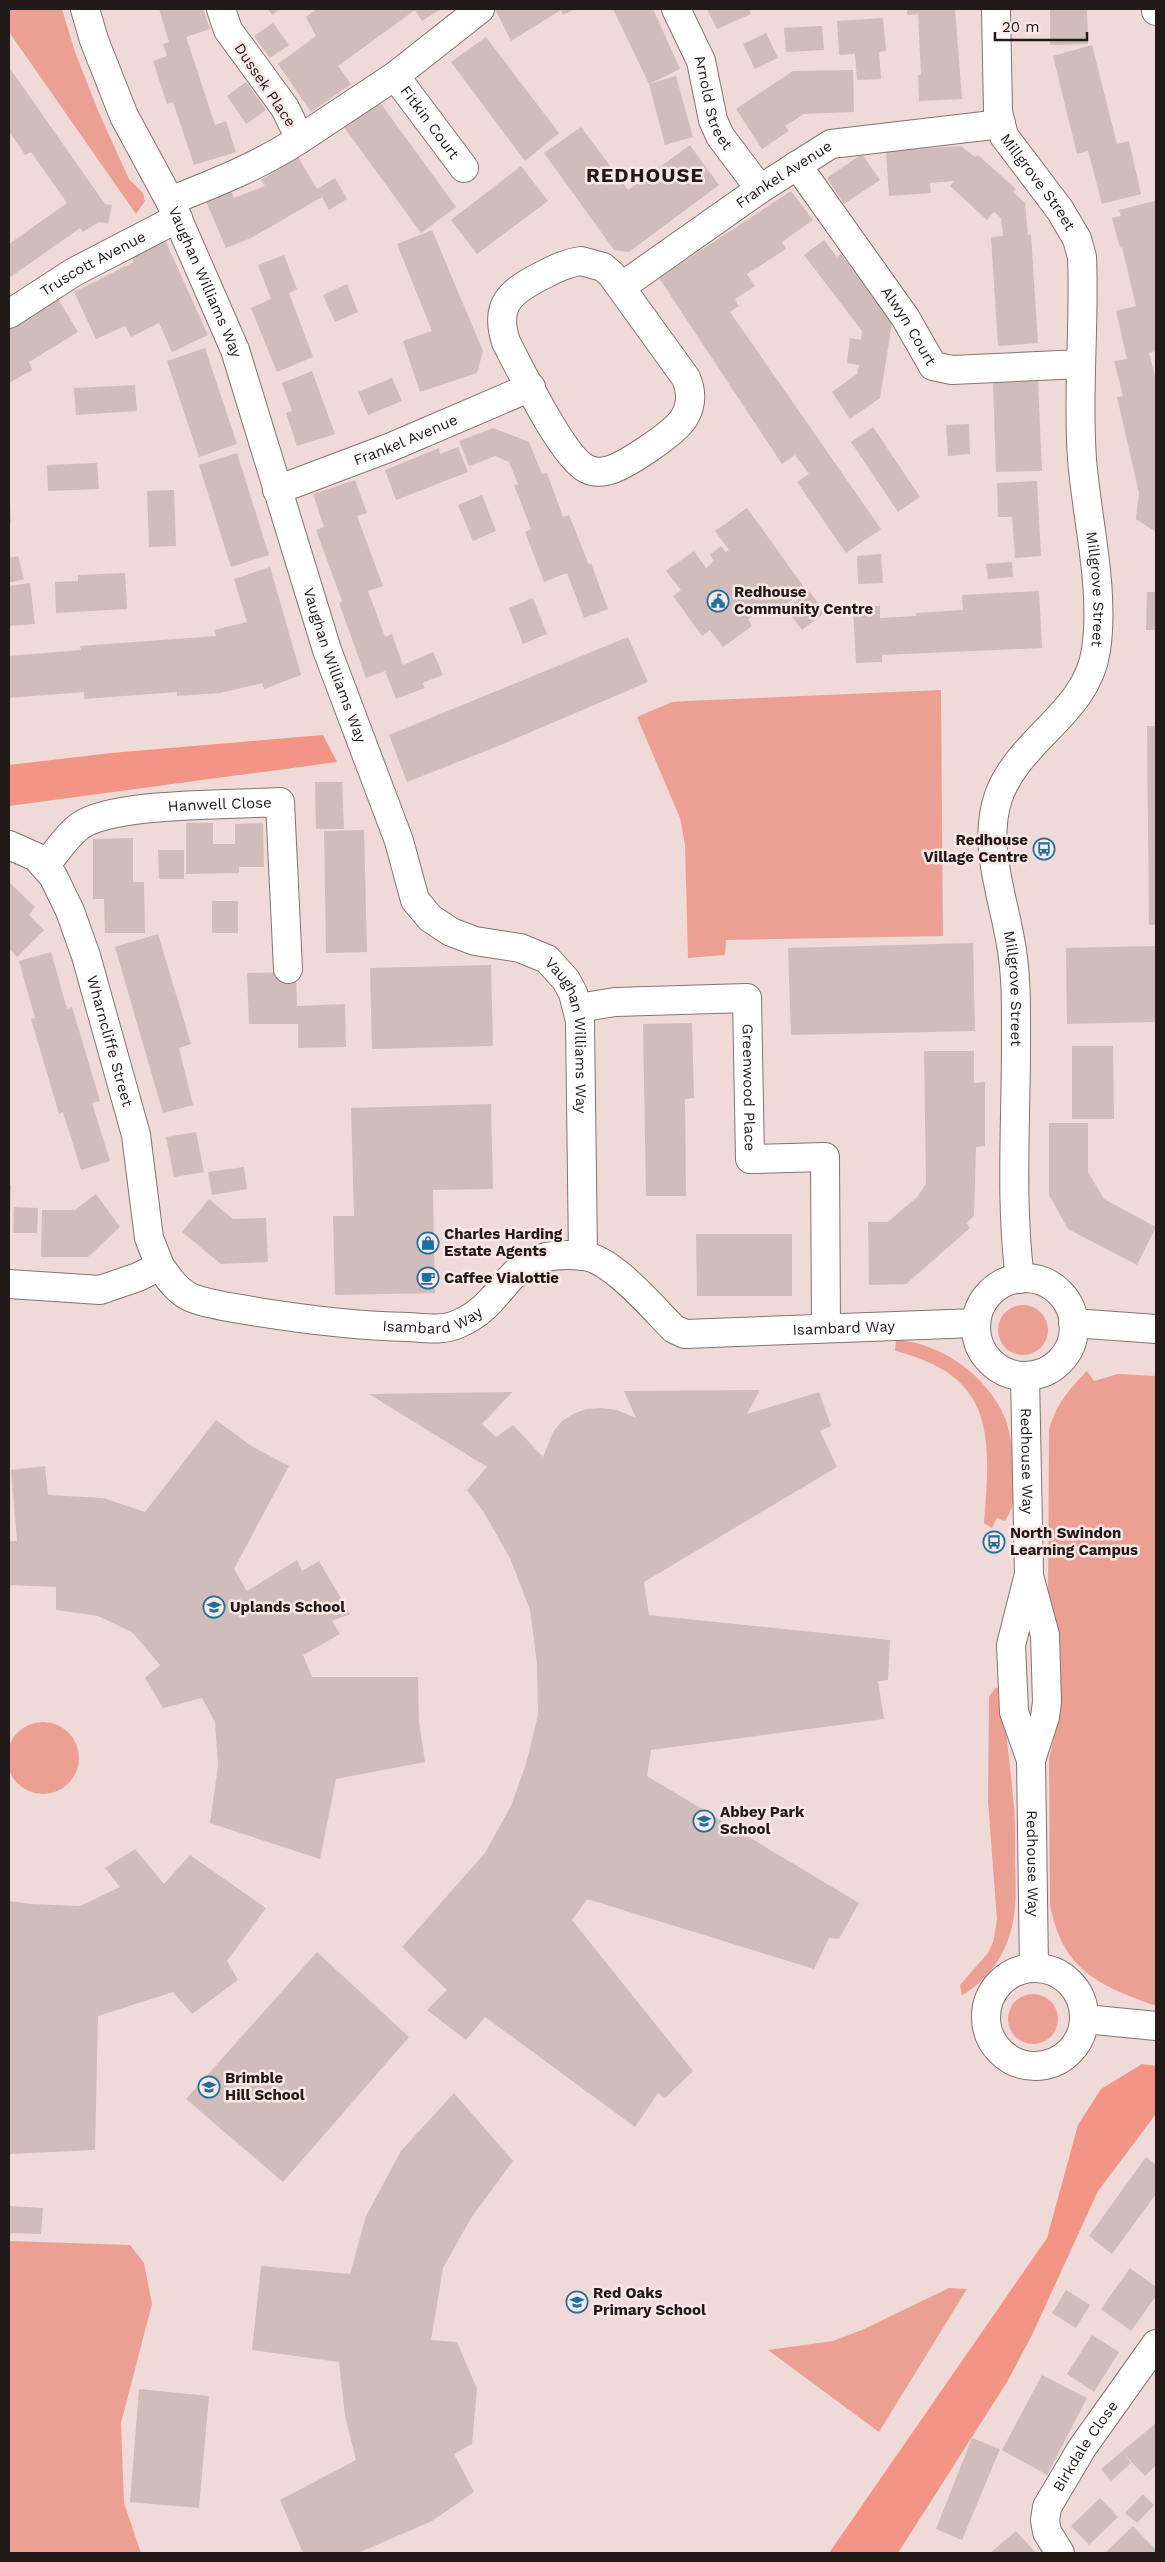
<svg xmlns="http://www.w3.org/2000/svg" width="1165" height="2562" font-family="'Work Sans',sans-serif">
<style>
.green{fill:#eca094}
.forest{fill:#f39586}
.building{fill:#d0bcb9}
.lines{fill:none;stroke-linecap:round;stroke-linejoin:round}
.minor-casing{stroke:#85736f;stroke-width:30}
.minor{stroke:#fff;stroke-width:28}
.labels{text-anchor:middle;dominant-baseline:central;stroke-width:5;stroke-linejoin:round;paint-order:stroke}
.street-label{font-size:15px;fill:#211a19;stroke:#fce7e4}
.poi-label{font-size:15px;font-weight:bold;fill:#211a19;stroke:#fce7e4;text-anchor:start}
.district-label{font-size:20px;font-weight:bold;letter-spacing:1px;fill:#211a19;stroke:#fce7e4}
</style>
<rect width="100%" height="100%" fill="#efdad7"/>
<path class="green" d="M9 9H62L75 52 99 113 129 179 143 193 145 201 136 214 9 32Z
M941 690 943 936 726 940 725 955 688 958 685 845 680 818 637 717 672 702 687 701Z
M998 1330a25 25 0 1 1 50 0a25 25 0 1 1-50 0Z
M896 1340C940 1342 988 1376 1005 1418 1012 1437 1013 1455 1013 1475 1014 1495 1016 1504 1005 1521L997 1518 992 1528 984 1523C991 1437 996 1376 895 1351Z
M1087 1371 1094 1381 1118 1374 1156 1376V2006C1098 1985 1062 1970 1050 1904L1049 1759 1057 1726 1061 1689 1060 1648 1048 1597 1049 1431C1054 1407 1070 1388 1087 1371Z
M1003 1687C1004 1724 1010 1760 1013 1797 1016 1820 1015 1843 1015 1865 1016 1889 1017 1914 1009 1937 1001 1961 984 1983 962 1995L960 1985 988 1953 993 1942 997 1920 988 1801 989 1697 995 1688Z
M7 1758a36 36 0 1 1 72 0a36 36 0 1 1-72 0Z
M1008 2019a25 25 0 1 1 50 0a25 25 0 1 1-50 0Z
M9 2241 130 2245 144 2263 152 2304 121 2423 124 2503 141 2553H9Z
M949 2288 967 2289 879 2432 768 2350 833 2341 862 2330Z"/>
<path class="forest" d="M323 735 337 762 9 806V765L111 753Z
M1142 2064 1156 2066V2114L1098 2191 1032 2335 1007 2382 898 2553H829L1047 2238 1078 2125 1101 2089Z"/>
<path class="building" d="M159 9H203L210 29 186 37 215 125 226 121 236 152 194 165 173 102 167 104 153 61 167 56 163 44 169 42Z
M268 9H280L272 15Z
M317 9H441L422 21 415 10 338 66 351 84 311 112 278 64 316 36 306 17Z
M495 9H575L563 15 561 10 511 41Z
M613 9H653L680 69 649 84 676 76 693 137 665 145 649 84Z
M707 9H749L751 14 717 29Z
M907 9H955L962 99 919 101 918 75H921L918 14 907 15Z
M1050 9H1087L1088 44 1050 45Z
M883 18 886 51 879 52 881 79 857 80 855 54 839 55 837 21Z
M273 23 289 45 270 58 254 36Z
M822 26 824 50 786 52 784 28Z
M766 33 778 58 755 69 743 44Z
M486 37 559 133 525 161 451 62Z
M1092 45 1117 144 1129 141 1141 194 1102 204 1088 151 1077 154 1053 56Z
M9 67 105 204 112 205 108 224 99 222 83 232 80 228 9 278V244L67 203 31 152 25 155 9 131Z
M853 70 854 112 804 114 785 126 789 131 762 149 736 109 793 71Z
M246 82 266 110 246 124 227 96Z
M379 101 456 207 421 233 344 127Z
M581 127 628 190 690 145 719 185 629 252 614 250 544 153Z
M961 146 975 157 978 155 1016 189 1013 192 1025 203 1028 235 1031 234 1038 343 998 346 991 237 1003 236 1001 218 994 212 987 220 950 186 954 181 930 183 931 193 889 196 886 151Z
M862 154 880 180 844 204 827 178Z
M298 157 317 189 335 178 347 199 329 210 322 197 251 238 226 248 205 199 230 188 234 198 265 186 261 180Z
M521 166 548 201 477 254 451 220Z
M791 191 813 220 782 242 786 249 747 274 755 286 735 299 739 306 730 312 881 529 846 553 797 482 809 474 795 455 782 464 659 278Z
M1155 201 1156 351 1149 353 1156 380V532L1136 519 1139 493 1117 397 1123 396 1114 361 1127 359 1116 311 1136 306 1122 247 1120 248 1112 218 1121 216 1119 210Z
M432 230 483 351 477 373 420 392 403 341 432 331 397 244Z
M165 240 208 335 172 352 159 323 131 337 125 326 96 339 74 292 134 262 131 256Z
M824 240 837 257 841 254 892 323 880 398 850 419 832 392 857 374 859 365 847 363 850 338 861 340 862 331 804 255Z
M284 255 297 289 289 293 313 357 277 372 251 308 271 299 258 265Z
M347 284 358 312 335 322 323 295Z
M57 297 78 332 29 362 32 370 9 383V327Z
M205 348 237 444 199 457 167 361Z
M312 371 335 434 297 446 286 413 292 411 282 383Z
M392 378 402 401 368 415 358 392Z
M1038 381 1042 471 996 472 993 383Z
M135 385 137 411 76 415 74 388Z
M969 424 970 454 948 456 946 425Z
M873 427 920 497 898 512 851 442Z
M493 428 529 442 542 474 547 473 563 517 569 515 589 565 591 563 608 609 584 618 567 573 544 582 525 532 531 529 514 485 518 484 509 462 495 456 469 466 459 441Z
M458 447 468 472 396 500 385 470 439 448 440 454Z
M237 453 269 555 231 567 199 465Z
M97 463 99 489 48 491 47 465Z
M355 480 367 513 357 516 383 586 368 591 385 637 392 634 403 665 433 652 443 675 422 683 425 688 396 699 385 671 366 678 339 603 342 601 316 530 324 527 313 494Z
M1037 481 1041 556 1015 558 1012 517H998L997 483Z
M174 490 176 546 149 547 147 491Z
M482 495 496 531 473 541 458 505Z
M9 503H10L11 523H9Z
M747 508 806 590 775 612 769 604 748 619 752 626 723 647 710 630 702 636 673 596 681 590 666 571 694 551 706 568 714 561 710 555 721 546 726 552 729 550 715 531Z
M881 554 883 583 858 584 857 556Z
M18 556 24 579 9 583V558Z
M1012 562 1013 577 988 579 986 564Z
M270 567 301 675 264 689 262 683 220 693 177 696V692L84 699V692L9 698V656L81 650 80 646 216 636 214 630 247 622 234 579Z
M125 573 127 609 56 613 55 582 78 581V575Z
M30 583 35 624 10 626 9 586Z
M809 591 825 612 802 630 786 609Z
M1039 591 1042 648 882 655V662L856 663 853 607 880 606V618L916 616V613L963 610 962 595Z
M1147 592H1156V630H1146Z
M533 598 547 634 523 644 509 608Z
M628 637 648 682 503 744 407 782 389 735Z
M1147 726H1156V925H1149Z
M315 782H342L344 829H316Z
M186 823H213V844H235V824L263 823 264 867H239V873L186 874Z
M364 830 367 952 326 953 324 831Z
M133 838V882H144L145 933H105L104 899H93V839Z
M158 850H184V879H159Z
M9 882 35 907 29 915 44 930 17 957 9 948Z
M212 901H238V933H212Z
M158 934 191 1044 179 1048 193 1105 163 1113 115 947Z
M973 943 975 1031 791 1035 788 948Z
M1156 946V1022L1067 1024 1066 948Z
M51 952 67 1009 72 1007 100 1101 92 1103 110 1161 81 1170 63 1112 59 1114 31 1019 35 1018 19 961Z
M491 965 493 1046 372 1049 370 968Z
M296 972 297 1006 345 1004 346 1047 298 1048V1024H249L247 973Z
M692 1023 694 1098 685 1099 686 1196H646L643 1024Z
M1072 1046H1113L1114 1119H1072Z
M924 1051H974V1083L985 1082V1146L976 1147 974 1216 966 1223 970 1228 906 1284 869 1285 868 1222H888L917 1197 926 1184Z
M491 1104 493 1189 433 1190 435 1293 335 1295 333 1216H354L351 1108Z
M1049 1123H1088V1172L1104 1199 1156 1227 1137 1265 1068 1229 1049 1195Z
M196 1132 204 1172 174 1177 166 1137Z
M244 1167 247 1189 212 1195 208 1172Z
M9 1185H11L10 1218H9Z
M96 1194 120 1227 88 1257H41L42 1210H75Z
M209 1199 233 1219 266 1218 268 1262 221 1264 182 1232Z
M14 1207 38 1208 37 1233H13Z
M696 1234H792V1296H697Z
M760 1390 747 1414 819 1392 831 1426 820 1431 837 1467 644 1582 649 1615 890 1640 888 1680 878 1681 884 1719 651 1750 647 1776 859 1903 839 1939 829 1938 814 1969 587 1899 572 1920 693 2071 665 2098 658 2093 635 2127 485 2017 466 2040 427 2010 447 1990 402 1947 485 1853 511 1806 526 1764 538 1715 537 1664 530 1610 510 1558 483 1511 467 1490 487 1467 369 1394 512 1392 482 1424 496 1437 513 1425 543 1457 553 1432 562 1421 573 1414 586 1409 601 1408 617 1410 636 1418 624 1391Z
M216 1420 253 1447 289 1466 234 1569 247 1591 297 1560 302 1571 319 1561 350 1614 332 1621 340 1634 303 1655 312 1677H418L419 1722 425 1762 336 1779 320 1859 210 1823 218 1766 215 1722 202 1698 163 1708 145 1678 160 1665 132 1632 98 1616 56 1610V1587L10 1585 9 1541H17L11 1470 45 1466 48 1495 103 1498 145 1512Z
M135 1849 164 1884 190 1855 266 1908 227 1961 238 1980 192 2014 173 1992 98 2016 95 2150 9 2154V1901L31 1904 80 1906 120 1887 105 1868Z
M317 1952 409 2037 283 2182 186 2099Z
M454 2093 513 2161 471 2218 443 2268 431 2340 457 2342 477 2389 472 2444 454 2454 474 2492 432 2521 358 2553H303L280 2500 356 2460 345 2416 339 2362 252 2350 261 2266 350 2274 366 2216 401 2151Z
M1146 2157 1156 2165V2194L1112 2254 1089 2236Z
M9 2206 43 2208 41 2234 9 2233Z
M1130 2268 1156 2287V2296L1131 2331 1101 2309Z
M1066 2290 1090 2305 1076 2328 1052 2313Z
M1092 2335 1119 2352 1094 2392 1067 2374Z
M1042 2375 1087 2398 1047 2475 1002 2450Z
M139 2389 209 2396 199 2508 130 2502Z
M1156 2423V2465L1145 2476 1123 2453 1131 2463 1111 2481 1101 2469Z
M972 2438 1000 2449 962 2540 936 2529Z
M1143 2494 1154 2505 1137 2523 1125 2513Z
M1100 2498 1118 2517 1089 2545 1071 2526Z
M1133 2526 1156 2550V2553H1105Z
M1016 2531 1036 2553H990Z"/>
<g class="lines">
<g class="minor-casing">
<g id="minor">
<path id="s1" d="M85 9 94 40 124 116 170 201 235 350 327 650 399 841 415 900 430 918 451 932 475 941 520 948 547 959 566 980 573 993 580 1021 583 1256"/>
<path id="s2" d="M676 9 701 61 713 120 720 136 760 189"/>
<path id="s3" d="M996 9 998 112 1004 136 1060 210 1077 239 1082 257C1085 325 1077 392 1082 459 1087 521 1105 589 1096 650 1087 714 1018 739 998 798 983 845 1002 893 1010 939 1017 974 1016 1010 1016 1045 1016 1123 1010 1202 1020 1279"/>
<path d="M1156 9V11"/>
<path id="s4" d="M395 76 464 168"/>
<path d="M300 139 395 76 480 9"/>
<path id="s5" d="M797 165 905 317 933 366 952 370 1081 364"/>
<path d="M170 201C215 183 259 166 300 139L285 108 228 30 221 9"/>
<path d="M581 261 603 267 611 274 686 378C692 392 692 405 684 418 675 433 623 468 606 471 601 472 593 472 587 469 563 458 520 369 506 342 494 305 510 292 541 276 555 269 566 263 581 261Z"/>
<path id="s6" d="M621 287 760 189 831 144 1001 124"/>
<path id="s7" d="M9 314 74 272 178 218"/>
<path id="s8" d="M277 490 391 447 531 387"/>
<path id="s9" d="M9 845 36 857 53 876 70 911 86 956 136 1135 149 1238 160 1266"/>
<path id="s10" d="M45 866C56 853 66 836 80 826 112 802 236 805 280 802L288 969"/>
<path id="s11" d="M578 1008 615 1002 747 998 750 1159 825 1157 826 1327"/>
<circle cx="1025" cy="1327" r="49"/>
<path id="s12" d="M9 1284 100 1290 138 1277 160 1266C169 1279 179 1294 195 1299 215 1306 237 1308 258 1312 308 1320 358 1326 409 1327 424 1328 443 1331 458 1324 513 1301 501 1247 584 1256 612 1259 653 1308 674 1329L685 1334 976 1323"/>
<path d="M1073 1323 1156 1329"/>
<path id="s13" d="M1025 1376 1029 1576 1045 1635 1047 1702 1045 1717 1031 1760 1034 1968"/>
<path d="M1028 1578 1011 1645 1014 1712 1031 1760"/>
<circle cx="1035" cy="2017" r="49"/>
<path d="M1085 2019 1156 2026"/>
<path id="s14" d="M1060 2553 1047 2532 1045 2520 1047 2507 1082 2448 1156 2344"/>
</g>
</g>
<use href="#minor" class="minor"/>
</g>
<defs>
<g id="civic-ring" transform="scale(1.125)"><circle r="9.5" fill="#fce7e4" stroke="#1b71a1" stroke-width="1.5"/><path d="M-.6-6.5H3V-4.5H.6V-3L4-1V1h2V6H-6V1h2V-1L-.6-3ZM-1.2 2.5V6h2.4V2.5Z" fill="#1b71a1"/></g>
<g id="bus-ring" transform="scale(1.125)"><circle r="9.5" fill="#fce7e4" stroke="#1b71a1" stroke-width="1.5"/><path d="M-5-6H5V4H4V6H2V4H-2V6H-4V4H-5ZM-3.5-4V0h7V-4ZM-3.5 1.2v1.5H-2V1.2ZM2 1.2v1.5H3.5V1.2Z" fill="#1b71a1"/></g>
<g id="shop-ring" transform="scale(1.125)"><circle r="9.5" fill="#fce7e4" stroke="#1b71a1" stroke-width="1.5"/><path d="M-5-2.5h2.3a2.7 3.5 0 0 1 5.4 0H5L5.5 6h-11ZM-1.5-2.5h3a1.5 2.3 0 0 0-3 0Z" fill="#1b71a1"/></g>
<g id="cafe-ring" transform="scale(1.125)"><circle r="9.5" fill="#fce7e4" stroke="#1b71a1" stroke-width="1.5"/><path d="M-5.5-4.5H6V0H3Q3 3.5 0 3.5H-2.5Q-5.5 3.5-5.5 0ZM3-3.2v2h1.7v-2ZM-6 4.5H4V6H-6Z" fill="#1b71a1"/></g>
<g id="school-ring" transform="scale(1.125)"><circle r="9.5" fill="#fce7e4" stroke="#1b71a1" stroke-width="1.5"/><path d="M0-5L7-2L0 1L-7-2ZM-4 1L0 2.5L4 1V4Q0 6-4 4Z" fill="#1b71a1"/></g>
</defs>
<g fill-rule="evenodd">
<use href="#civic-ring" x="718" y="601"/>
<use href="#bus-ring" x="1044" y="849"/>
<use href="#shop-ring" x="428" y="1243"/>
<use href="#cafe-ring" x="428" y="1278"/>
<use href="#bus-ring" x="994" y="1542"/>
<use href="#school-ring" x="214" y="1607"/>
<use href="#school-ring" x="704" y="1821"/>
<use href="#school-ring" x="209" y="2087"/>
<use href="#school-ring" x="577" y="2302"/>
</g>
<g class="labels">
<g class="street-label">
<text transform="translate(265 85) rotate(56)">Dussek Place</text>
<text stroke="none"><textPath href="#s2" startOffset="101">Arnold Street</textPath></text>
<text stroke="none"><textPath href="#s4" startOffset="58">Fitkin Court</textPath></text>
<text stroke="none"><textPath href="#s6" startOffset="198">Frankel Avenue</textPath></text>
<text stroke="none"><textPath href="#s3" startOffset="185">Millgrove Street</textPath></text>
<text stroke="none"><textPath href="#s7" startOffset="98">Truscott Avenue</textPath></text>
<text stroke="none"><textPath href="#s1" startOffset="299">Vaughan Williams Way</textPath></text>
<text stroke="none"><textPath href="#s5" startOffset="196">Alwyn Court</textPath></text>
<text stroke="none"><textPath href="#s8" startOffset="138">Frankel Avenue</textPath></text>
<text stroke="none"><textPath href="#s3" startOffset="606">Millgrove Street</textPath></text>
<text stroke="none"><textPath href="#s1" startOffset="704">Vaughan Williams Way</textPath></text>
<text stroke="none"><textPath href="#s10" startOffset="196">Hanwell Close</textPath></text>
<text stroke="none"><textPath href="#s3" startOffset="1040">Millgrove Street</textPath></text>
<text stroke="none"><textPath href="#s1" startOffset="1184">Vaughan Williams Way</textPath></text>
<text stroke="none"><textPath href="#s9" startOffset="230">Wharncliffe Street</textPath></text>
<text stroke="none"><textPath href="#s11" startOffset="259">Greenwood Place</textPath></text>
<text stroke="none"><textPath href="#s12" startOffset="446">Isambard Way</textPath></text>
<text stroke="none"><textPath href="#s12" startOffset="910">Isambard Way</textPath></text>
<text stroke="none"><textPath href="#s13" startOffset="85">Redhouse Way</textPath></text>
<text stroke="none"><textPath href="#s13" startOffset="492">Redhouse Way</textPath></text>
<text stroke="none"><textPath href="#s14" startOffset="122">Birkdale Close</textPath></text>
</g>
<g class="poi-label">
<text x="734" y="592">Redhouse<tspan x="734" dy="17">Community Centre</tspan></text>
<text x="1028" y="840" text-anchor="end">Redhouse<tspan x="1028" dy="17">Village Centre</tspan></text>
<text x="444" y="1234">Charles Harding<tspan x="444" dy="17">Estate Agents</tspan></text>
<text x="444" y="1278">Caffee Vialottie</text>
<text x="1010" y="1533">North Swindon<tspan x="1010" dy="17">Learning Campus</tspan></text>
<text x="230" y="1607">Uplands School</text>
<text x="720" y="1812">Abbey Park<tspan x="720" dy="17">School</tspan></text>
<text x="225" y="2078">Brimble<tspan x="225" dy="17">Hill School</tspan></text>
<text x="593" y="2293">Red Oaks<tspan x="593" dy="17">Primary School</tspan></text>
</g>
<g class="district-label">
<text x="645" y="175">REDHOUSE</text>
</g>
</g>
<rect width="1165" height="2562" fill="none" stroke="#211a19" stroke-width="20"/>
<path d="M995 32v8h92v-8" fill="none" stroke="#211a19" stroke-width="2.5"/>
<text x="1002" y="32" font-size="15" fill="#211a19" stroke="#fce7e4" stroke-width="4" paint-order="stroke">20 m</text>
</svg>
